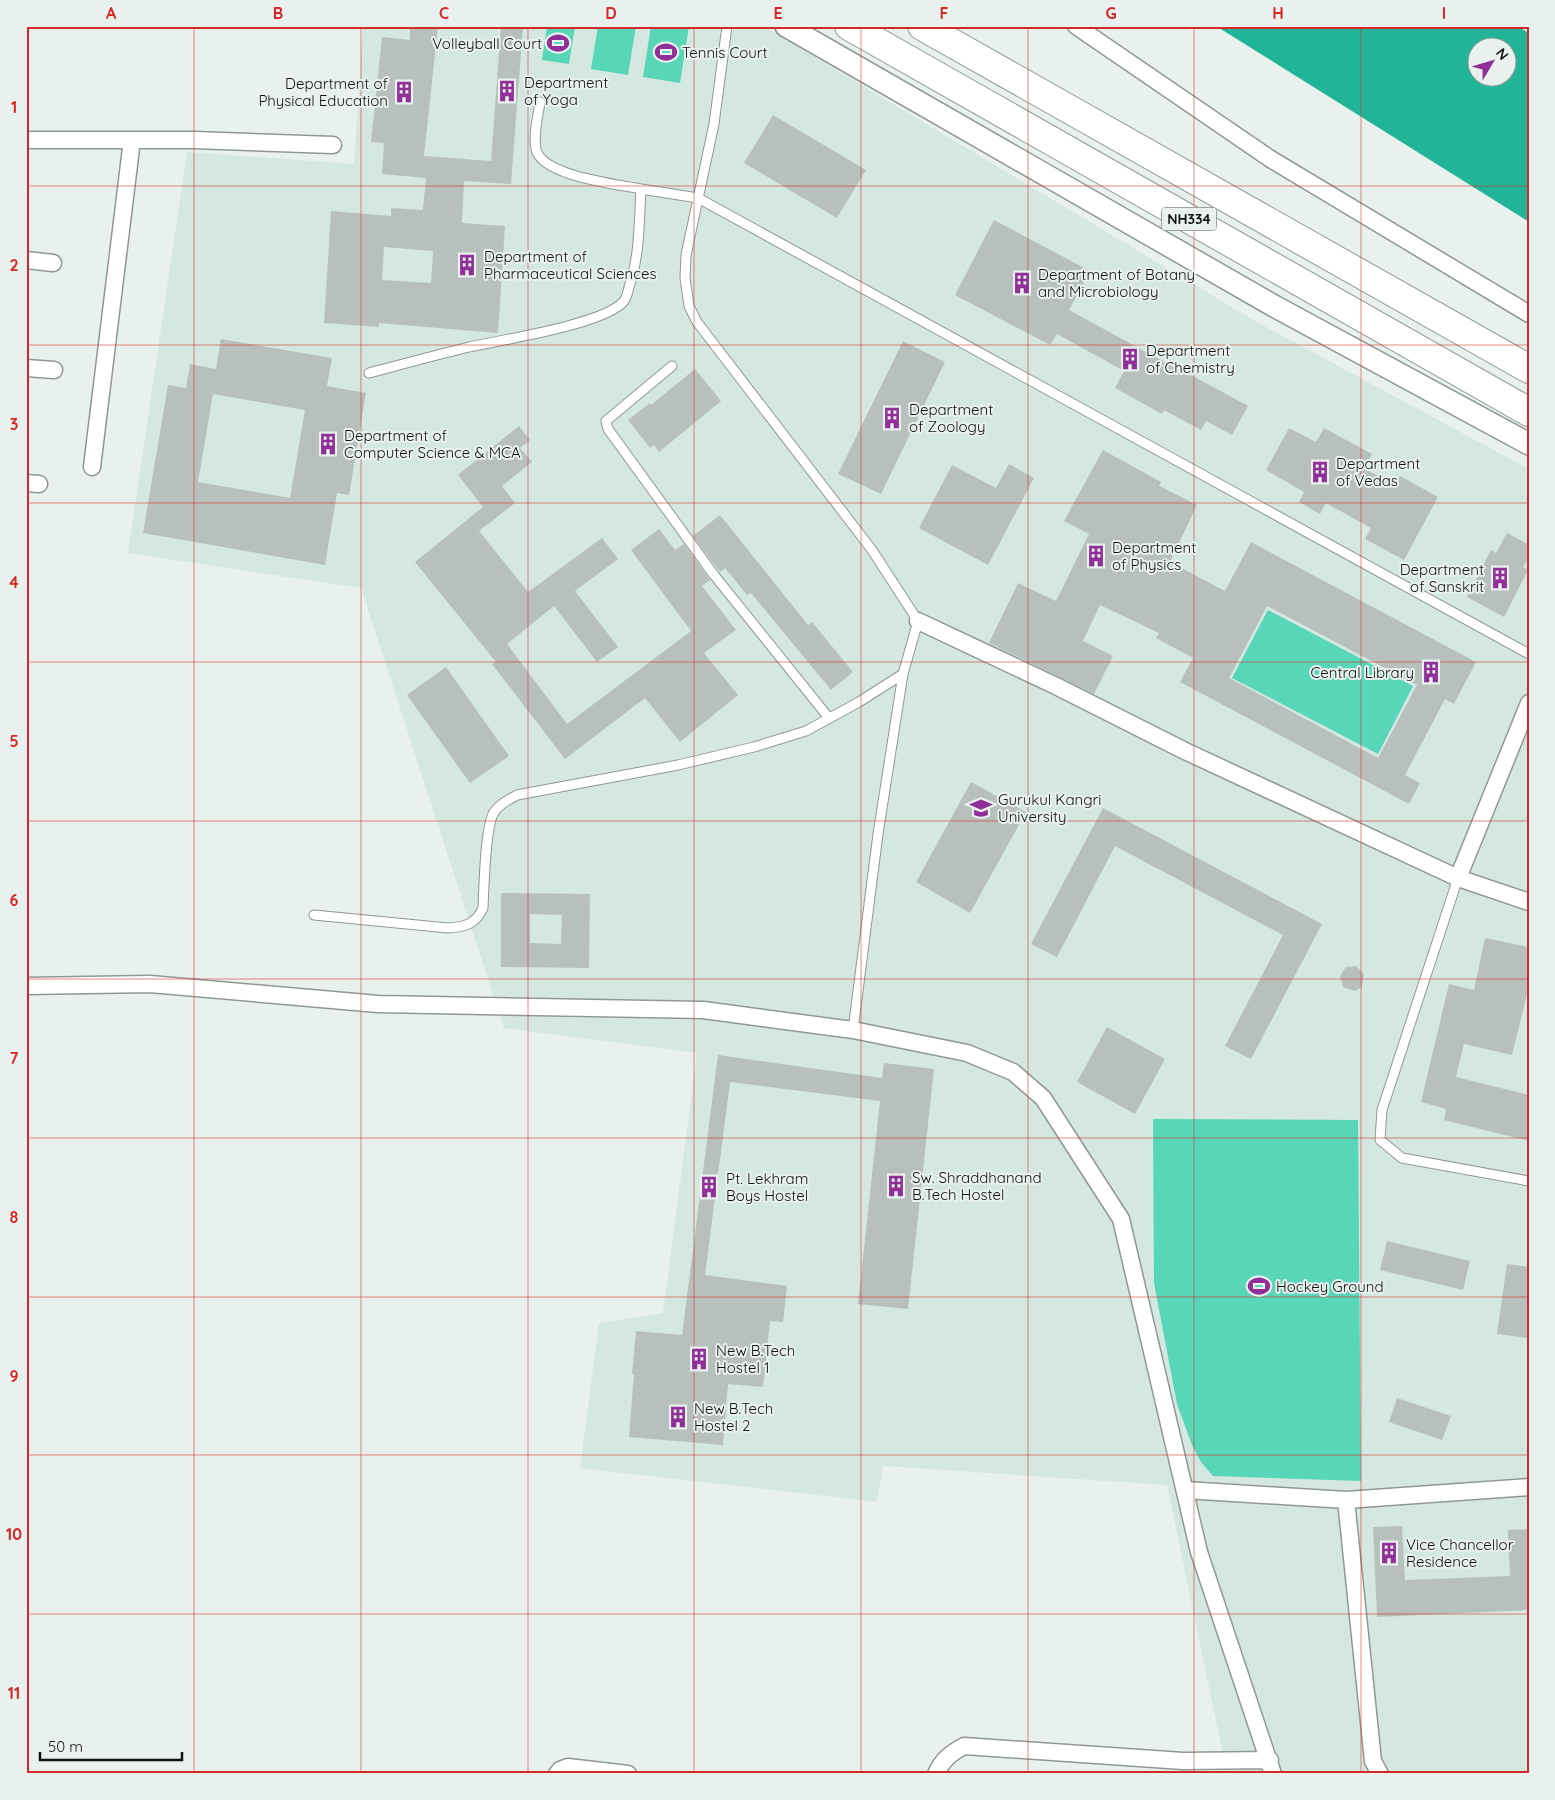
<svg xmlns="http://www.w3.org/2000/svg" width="1555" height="1800" font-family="Quicksand,sans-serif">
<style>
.built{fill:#d5e7e1}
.green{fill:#57d6b8}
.water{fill:#22b497;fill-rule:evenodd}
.building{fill:#b8c0bd;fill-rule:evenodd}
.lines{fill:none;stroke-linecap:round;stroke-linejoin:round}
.service-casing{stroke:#909896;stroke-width:11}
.minor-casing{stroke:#909896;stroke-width:19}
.tertiary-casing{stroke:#909896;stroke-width:24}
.trunk-casing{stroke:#909896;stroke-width:30}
.service{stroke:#fff;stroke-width:9}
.minor{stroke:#fff;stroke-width:16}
.tertiary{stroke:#fff;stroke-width:21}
.trunk{stroke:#fff;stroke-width:28}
.grid{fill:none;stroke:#d62828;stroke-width:1;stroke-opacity:0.55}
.labels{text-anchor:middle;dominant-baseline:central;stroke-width:4;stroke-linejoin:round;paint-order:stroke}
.shield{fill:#e8f1ee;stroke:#505553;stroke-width:1}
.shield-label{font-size:14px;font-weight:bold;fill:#0f1211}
.poi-label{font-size:15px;fill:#0f1211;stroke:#e8f1ee;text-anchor:start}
.neatline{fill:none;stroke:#d62828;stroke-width:2}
.grid-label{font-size:16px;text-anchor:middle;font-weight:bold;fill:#d62828}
</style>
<rect width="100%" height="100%" fill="#e8f1ee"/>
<path class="built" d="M363 26H763L1255 321 1529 469V1774H1227L1167 1485 883 1466 877 1502 580 1468 599 1323 663 1313 697 1053 504 1028 361 588 128 553 187 152 354 164Z"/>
<path class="green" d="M547 26H575L569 64 542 60Z
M598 26H636L628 75 591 69Z
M651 26H689L680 83 643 77Z
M1268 610 1413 686 1378 754 1232 678Z
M1153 1119 1358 1120 1361 1481 1213 1476 1201 1462 1192 1445 1177 1404 1154 1283Z"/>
<path class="water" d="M1216 26H1517L1529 33V222ZM1478 48H1508V78H1478Z"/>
<path class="building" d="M410 26H438L424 156 491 161 501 26H523L511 184 464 181 462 223 505 226 498 333 379 323V327L324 323 331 211 391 216V208L423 210 426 178 382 174 384 143 371 142 382 37 410 40ZM384 247 433 251 431 283 382 280Z
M773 115 866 170 837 218 744 163Z
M994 220 1090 271 1069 310 1190 376 1191 375 1248 406 1232 435 1206 421 1201 430 1164 410 1162 414 1115 388 1124 371 1057 334 1050 345 955 295Z
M221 339 332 358 327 386 366 393 349 495 337 493 325 565 143 533 168 385 186 388 190 364 216 369ZM213 394 305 410 290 498 198 482Z
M903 341 945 362 881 494 838 474Z
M695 369 721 401 659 452 654 445 650 448 628 420 650 403 651 405Z
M519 426 530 440 520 448 532 462 502 486 515 503 479 531 528 592 602 538 618 559 575 591 618 647 597 662 554 606 507 644 567 724 691 631 631 550 659 529 675 550 684 544 710 580 702 586 736 630 704 653 738 695 680 742 645 698 565 759 492 664 496 662 415 562 483 507 458 475Z
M1289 428 1316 442 1324 428 1372 454 1365 469 1395 485 1400 476 1438 497 1404 560 1365 539 1371 528 1326 503 1320 514 1299 502 1304 492 1266 470Z
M1103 450 1161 482 1159 486 1197 505 1170 562 1225 591 1251 542 1476 662 1454 704 1445 699 1405 775 1420 783 1409 804 1180 682 1193 658 1156 638 1159 633 1100 605 1083 641 1113 656 1094 694 989 643 1018 583 1056 601 1089 534 1064 521ZM1267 606 1417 685 1378 758 1229 678Z
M1009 464 1034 478 988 565 919 528 952 465 996 488Z
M720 515 808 625 812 622 853 672 831 690 751 593 747 595 725 568 720 572 693 536Z
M1507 533 1529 545V557L1523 567 1528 570 1504 617 1467 597 1491 550 1496 553Z
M446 667 509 756 470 783 407 695Z
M971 782 1026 812 970 913 916 882Z
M1103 808 1322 924 1251 1059 1225 1046 1283 935 1115 846 1057 957 1031 944Z
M501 893 590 894 589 968 501 967ZM530 914 562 915 561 944 530 943Z
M1485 938 1529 947V986L1512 1055 1464 1044 1456 1077 1529 1095V1141L1444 1120 1446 1109 1421 1102 1449 984 1474 990Z
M1356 966 1364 974 1362 987 1355 991 1343 987 1340 976 1346 967Z
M1107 1027 1165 1059 1135 1114 1077 1082Z
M718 1055 882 1078 884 1063 934 1069 908 1309 858 1304 880 1101 730 1082 705 1275 787 1286 783 1322 770 1321 763 1387 728 1384 723 1445 629 1437 634 1374H632L636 1331 682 1335Z
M1387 1241 1470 1261 1463 1290 1380 1270Z
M1507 1264 1529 1267V1338L1497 1334Z
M1397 1398 1451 1416 1442 1440 1389 1422Z
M1402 1526 1405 1580 1510 1576 1508 1530 1529 1529V1610L1377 1617 1373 1527Z"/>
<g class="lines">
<g class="service-casing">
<path id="service" d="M727 26 714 124 686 255 685 278 689 306 697 322 872 550 918 621 903 674 878 834 853 1030
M641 189 698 198 1529 654
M672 366 606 421 608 429 714 575 829 718
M369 373C403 364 436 355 469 347 501 340 606 324 624 301 627 297 628 291 629 287 640 255 639 222 641 189 617 184 541 176 536 149 533 134 538 117 540 102
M1458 878 1382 1110 1380 1140 1402 1158 1529 1181
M314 915 448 928C465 927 476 924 483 908 484 887 485 831 493 814 498 805 508 800 517 795L678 765 754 747 806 731 859 702 903 674"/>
</g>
<g class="minor-casing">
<path id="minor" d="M1076 26 1269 158 1529 314
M26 140H194L333 145
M26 260 53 263
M26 368 54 370
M92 467 132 140
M26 483 39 484
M918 621 1056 686 1185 751 1458 878 1529 902
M1458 878 1529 703
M26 986 150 984 378 1004 703 1010 853 1030 967 1053 1013 1072 1043 1098 1121 1219 1199 1552 1273 1774
M1185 1490 1346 1500 1529 1487
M1346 1500 1373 1761 1380 1774
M557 1774 560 1770 568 1767 628 1774
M936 1774C942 1760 951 1753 964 1746L1183 1761 1270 1760"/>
</g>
<g class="tertiary-casing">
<path id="tertiary" d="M786 26 1274 306 1529 444"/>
</g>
<g class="trunk-casing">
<path id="trunk" d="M849 26 1529 412
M922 26 1529 369"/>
</g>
<use href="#service" class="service"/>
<use href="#minor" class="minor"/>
<use href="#tertiary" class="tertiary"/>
<use href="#trunk" class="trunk"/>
</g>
<path class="grid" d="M194 26V1774M361 26V1774M528 26V1774M694 26V1774M861 26V1774M1028 26V1774M1194 26V1774M1361 26V1774M26 186H1529M26 345H1529M26 503H1529M26 662H1529M26 821H1529M26 979H1529M26 1138H1529M26 1297H1529M26 1455H1529M26 1614H1529"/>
<defs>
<g id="stadium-bare" transform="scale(1.725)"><path d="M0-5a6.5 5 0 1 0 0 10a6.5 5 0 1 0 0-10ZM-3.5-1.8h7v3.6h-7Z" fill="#902f97" stroke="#e8f1ee" stroke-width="2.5" paint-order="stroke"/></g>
<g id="building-bare" transform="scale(1.725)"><path d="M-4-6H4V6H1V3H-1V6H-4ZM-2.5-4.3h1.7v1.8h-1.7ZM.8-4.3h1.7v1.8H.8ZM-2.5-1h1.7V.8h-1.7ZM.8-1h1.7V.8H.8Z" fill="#902f97" stroke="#e8f1ee" stroke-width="2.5" paint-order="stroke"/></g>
<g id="university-bare" transform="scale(1.725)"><path d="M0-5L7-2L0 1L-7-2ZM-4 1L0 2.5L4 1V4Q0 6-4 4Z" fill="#902f97" stroke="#e8f1ee" stroke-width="2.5" paint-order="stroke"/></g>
</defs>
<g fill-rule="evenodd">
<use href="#stadium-bare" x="558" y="43"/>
<use href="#stadium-bare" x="666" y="52"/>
<use href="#building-bare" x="507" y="91"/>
<use href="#building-bare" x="404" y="92"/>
<use href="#building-bare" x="467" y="265"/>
<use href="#building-bare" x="1022" y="283"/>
<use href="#building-bare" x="1130" y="359"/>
<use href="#building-bare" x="892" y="418"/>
<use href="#building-bare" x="328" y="444"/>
<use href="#building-bare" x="1320" y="472"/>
<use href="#building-bare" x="1096" y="556"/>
<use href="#building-bare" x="1500" y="578"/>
<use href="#building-bare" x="1431" y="672"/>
<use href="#university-bare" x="981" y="808"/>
<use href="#building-bare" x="896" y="1186"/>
<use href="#building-bare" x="709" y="1187"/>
<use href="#stadium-bare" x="1259" y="1286"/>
<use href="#building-bare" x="699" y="1359"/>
<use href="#building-bare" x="678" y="1417"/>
<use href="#building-bare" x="1389" y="1553"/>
</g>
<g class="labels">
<rect class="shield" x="1161.5" y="207.5" width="55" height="23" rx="4"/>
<g class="shield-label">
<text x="1189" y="219">NH334</text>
</g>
<g class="poi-label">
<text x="542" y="43" text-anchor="end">Volleyball Court</text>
<text x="682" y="52">Tennis Court</text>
<text x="524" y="82">Department<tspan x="524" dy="17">of Yoga</tspan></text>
<text x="388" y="83" text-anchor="end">Department of<tspan x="388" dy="17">Physical Education</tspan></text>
<text x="484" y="256">Department of<tspan x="484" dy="17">Pharmaceutical Sciences</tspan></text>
<text x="1038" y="274">Department of Botany<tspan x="1038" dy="17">and Microbiology</tspan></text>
<text x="1146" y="350">Department<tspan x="1146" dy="17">of Chemistry</tspan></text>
<text x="909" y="409">Department<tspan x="909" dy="17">of Zoology</tspan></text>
<text x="344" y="435">Department of<tspan x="344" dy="17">Computer Science &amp; MCA</tspan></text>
<text x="1336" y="463">Department<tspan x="1336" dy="17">of Vedas</tspan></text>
<text x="1112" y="547">Department<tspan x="1112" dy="17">of Physics</tspan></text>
<text x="1484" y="569" text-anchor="end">Department<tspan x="1484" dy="17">of Sanskrit</tspan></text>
<text x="1414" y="672" text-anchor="end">Central Library</text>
<text x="998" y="799">Gurukul Kangri<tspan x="998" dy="17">University</tspan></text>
<text x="912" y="1177">Sw. Shraddhanand<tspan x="912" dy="17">B.Tech Hostel</tspan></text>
<text x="726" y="1178">Pt. Lekhram<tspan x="726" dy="17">Boys Hostel</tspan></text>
<text x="1276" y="1286">Hockey Ground</text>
<text x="716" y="1350">New B.Tech<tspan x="716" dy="17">Hostel 1</tspan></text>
<text x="694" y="1408">New B.Tech<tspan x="694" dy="17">Hostel 2</tspan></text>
<text x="1406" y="1544">Vice Chancellor<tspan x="1406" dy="17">Residence</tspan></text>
</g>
</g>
<rect width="1555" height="1800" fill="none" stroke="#e8f1ee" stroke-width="55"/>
<g transform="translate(1492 62) rotate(52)"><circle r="24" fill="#e8f1ee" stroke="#919896"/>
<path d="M0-4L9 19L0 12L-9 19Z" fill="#902f97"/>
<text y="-8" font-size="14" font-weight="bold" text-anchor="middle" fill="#0f1211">N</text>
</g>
<path d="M40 1752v8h142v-8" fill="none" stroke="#0f1211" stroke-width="2.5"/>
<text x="48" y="1752" font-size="15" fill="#0f1211" stroke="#e8f1ee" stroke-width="4" paint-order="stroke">50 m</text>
<rect x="28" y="28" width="1500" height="1744" class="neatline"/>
<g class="grid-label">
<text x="111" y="19">A</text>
<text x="278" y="19">B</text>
<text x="444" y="19">C</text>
<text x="611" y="19">D</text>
<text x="778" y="19">E</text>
<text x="944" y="19">F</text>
<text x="1111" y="19">G</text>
<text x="1278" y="19">H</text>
<text x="1444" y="19">I</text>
<text x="14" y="113">1</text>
<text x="14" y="271">2</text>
<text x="14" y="430">3</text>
<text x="14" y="588">4</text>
<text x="14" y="747">5</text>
<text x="14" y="906">6</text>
<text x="14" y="1064">7</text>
<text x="14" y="1223">8</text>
<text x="14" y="1382">9</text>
<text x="14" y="1540">10</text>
<text x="14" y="1699">11</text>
</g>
</svg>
